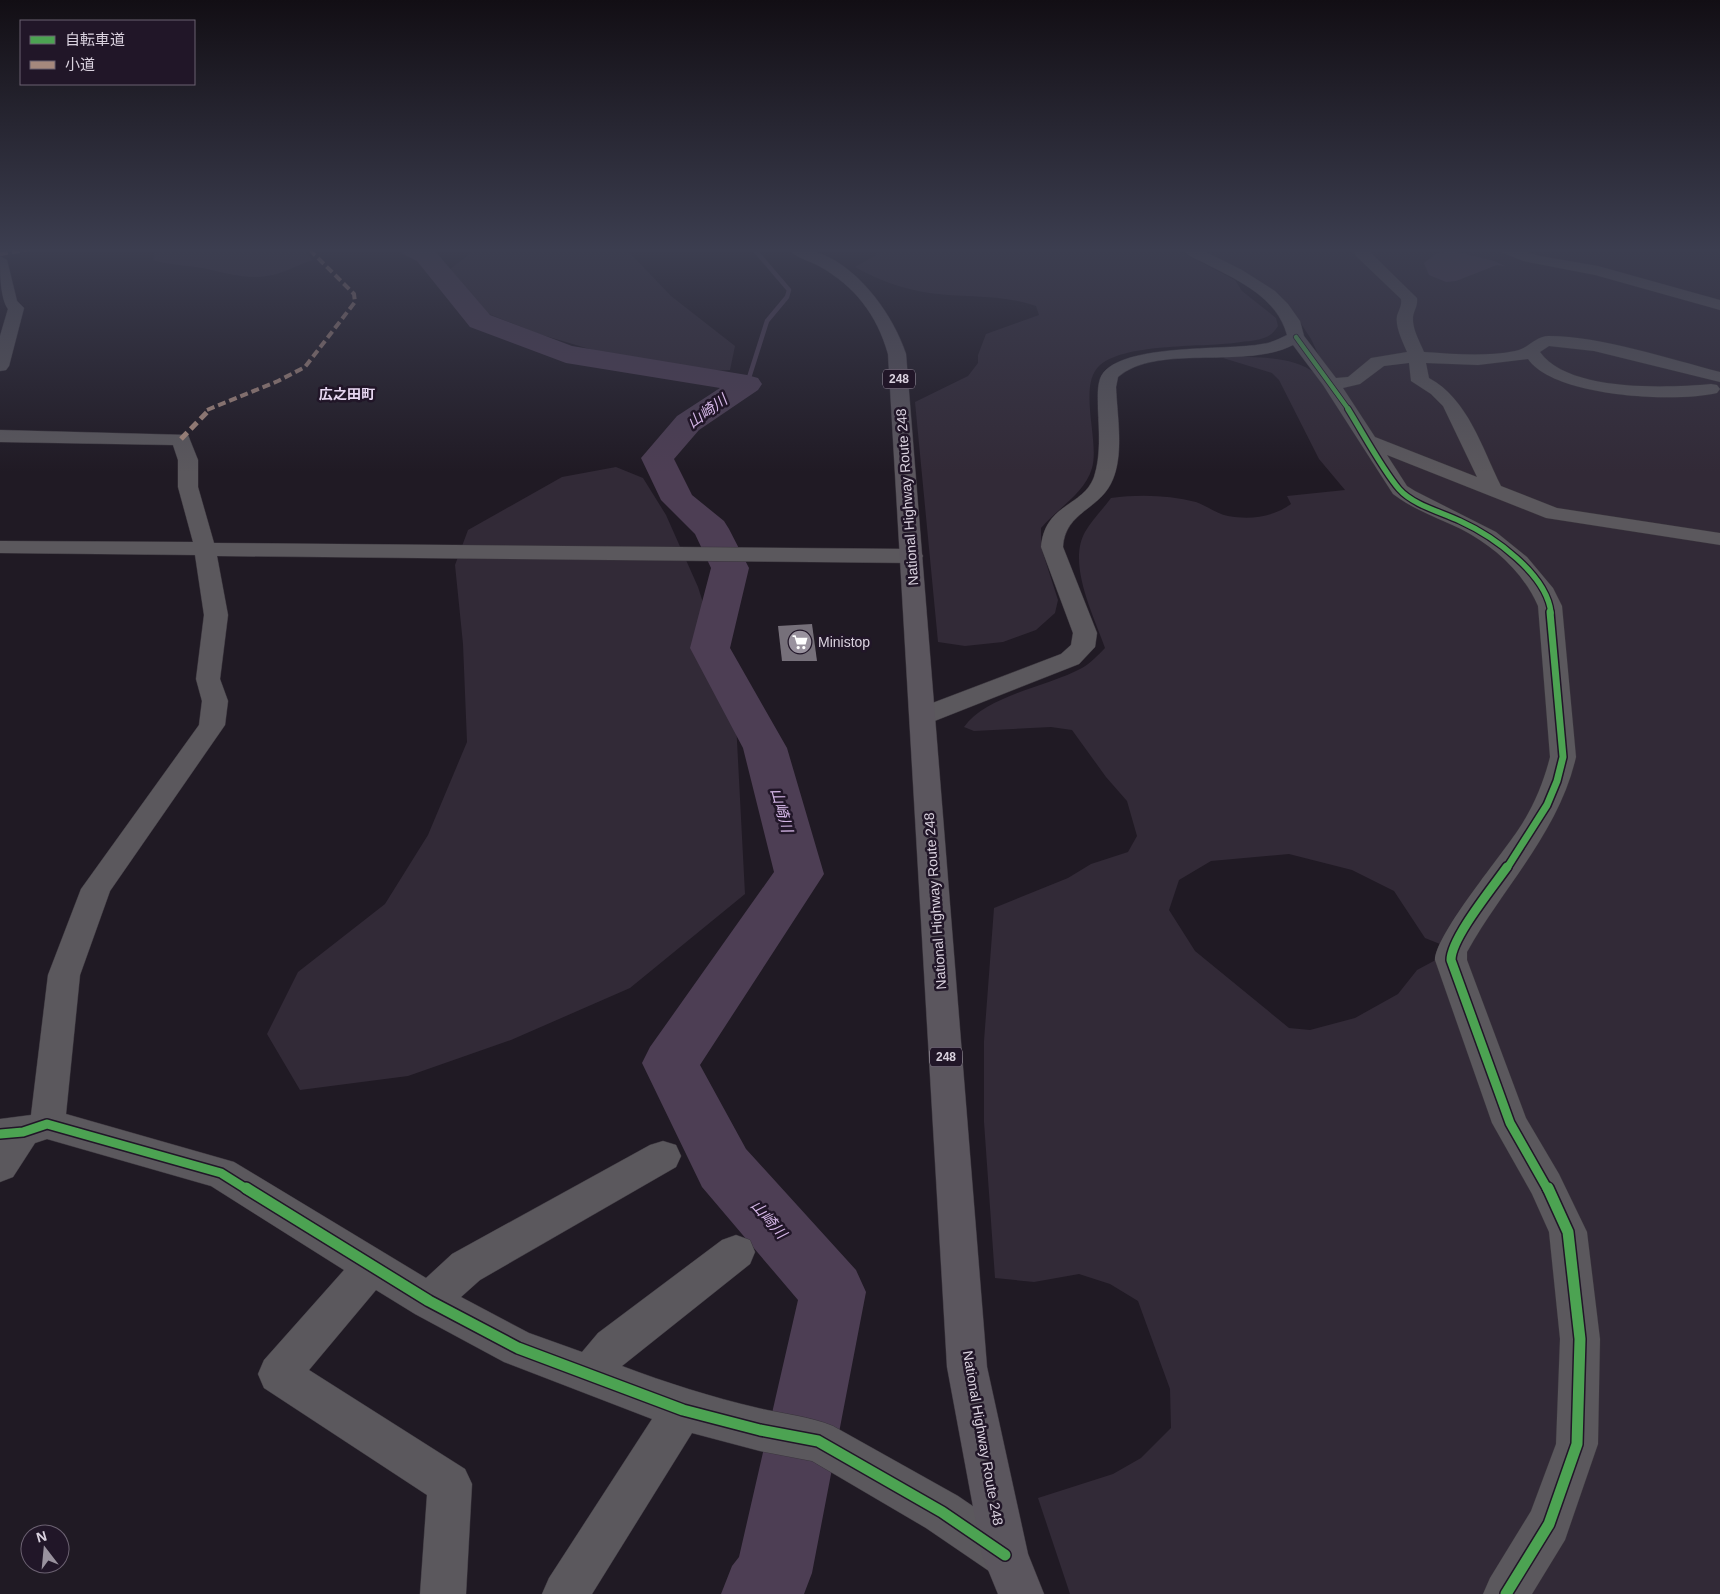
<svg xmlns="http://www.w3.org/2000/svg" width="1720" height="1594" font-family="Arial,'Noto Sans JP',sans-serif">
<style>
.green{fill:#322a37}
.water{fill:#4d3e54}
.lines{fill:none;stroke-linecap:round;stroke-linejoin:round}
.stream{stroke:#4d3e54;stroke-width:4.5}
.river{fill:#4d3e54;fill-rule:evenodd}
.building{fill:#76707a}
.minor-casing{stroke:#3a353d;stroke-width:1}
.highway-casing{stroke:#3a353d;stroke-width:1}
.minor{fill:#5b585d;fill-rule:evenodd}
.highway{fill:#5b565e;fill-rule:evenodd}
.quiet-far1{stroke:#a5887d;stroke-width:4;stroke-dasharray:8 4;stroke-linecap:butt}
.quiet{stroke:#a5887d;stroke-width:5;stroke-dasharray:9 5;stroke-linecap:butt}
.cycleway-far4-casing{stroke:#211628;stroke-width:6}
.cycleway-far3-casing{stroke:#211628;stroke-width:8}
.cycleway-far2-casing{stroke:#211628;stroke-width:10}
.cycleway-far1-casing{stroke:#211628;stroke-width:12}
.cycleway-casing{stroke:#211628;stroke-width:14}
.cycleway-far4{stroke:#4ca352;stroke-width:4.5}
.cycleway-far3{stroke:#4ca352;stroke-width:5.5}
.cycleway-far2{stroke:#4ca352;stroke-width:7}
.cycleway-far1{stroke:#4ca352;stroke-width:9}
.cycleway{stroke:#4ca352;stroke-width:11}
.labels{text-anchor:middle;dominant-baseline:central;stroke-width:5;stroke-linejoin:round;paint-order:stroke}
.shield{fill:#211628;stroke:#a29aa8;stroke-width:1}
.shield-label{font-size:12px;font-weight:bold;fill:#dad2df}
.far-quarter-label{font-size:14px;font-weight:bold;fill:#e6d6f0;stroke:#211628}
.street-label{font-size:14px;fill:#dad2df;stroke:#211628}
.poi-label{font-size:14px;fill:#dad2df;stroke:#211628;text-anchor:start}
.water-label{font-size:15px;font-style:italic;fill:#d5b7e7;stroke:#211628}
</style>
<rect width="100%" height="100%" fill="#201a24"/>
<path class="green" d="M156 249H302L313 260C296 265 286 273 267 276 246 280 222 272 202 268 185 265 169 265 153 260Z
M476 249H626L671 296 735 346 730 370 670 373 539 334 484 312 436 280Z
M878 249H1175L1235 280 1242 291 1276 318 1278 326C1276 329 1273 333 1270 335 1263 340 1250 341 1241 342 1205 348 1128 342 1100 365 1077 385 1100 441 1092 468 1085 493 1057 509 1041 528V547L1058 600 1055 613 1036 630 1003 642 965 646 938 642 915 402 968 376 978 363V355L986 334 1039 315 1036 306C1002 294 965 298 929 293 903 289 878 280 855 267L876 255Z
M1199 249H1720V1594H1520L1588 1336 1455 955 1573 747 1529 567 1408 492 1327 373 1311 339 1296 316 1279 295 1251 276Z
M1228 356C1255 358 1294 355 1316 374L1394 490 1470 529 1516 566 1542 602 1558 761 1530 820 1445 946 1425 938 1394 891 1352 870 1289 854 1211 861 1179 880 1169 910 1195 951 1289 1028 1310 1030 1355 1018 1398 994 1417 970 1445 955 1562 1231 1567 1441 1492 1594H1070L1038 1498 1113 1474 1141 1458 1171 1428 1170 1389 1138 1301 1110 1284 1079 1274 1034 1282 995 1278 984 1122V1041L994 908 1068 878 1091 864 1128 852 1137 836 1127 801 1106 777 1072 730 1051 727 974 731 964 727C987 695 1047 687 1082 668 1091 663 1098 655 1105 648 1094 616 1067 564 1085 532 1092 520 1103 509 1111 498 1139 494 1169 495 1196 502 1207 506 1217 514 1228 516 1251 520 1273 517 1291 504L1287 496 1345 490 1319 459 1279 380 1272 373 1223 358Z
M616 467 643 478 666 515 698 587 735 703 745 894 630 988 511 1040 408 1076 300 1090 267 1034 298 972 385 904 428 835 467 742 463 644 455 565 468 530 562 477Z"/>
<path class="water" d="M1453 251 1494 261 1505 266 1497 265 1456 281 1446 282 1429 275 1424 263 1437 253Z"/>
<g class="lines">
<path class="stream" d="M747 384 767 321 787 297 789 290 754 249"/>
<path class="river" d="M400 249H431L435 251 490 315 572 346 747 375 758 378 762 384 758 390 699 430 674 459 692 495 724 521 729 529 749 568 730 648 787 748 824 874 700 1065 746 1149 856 1270 866 1292 812 1573 804 1594H721L732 1566 739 1557 798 1300 702 1187 642 1063 650 1047 774 872 743 748 690 648 711 568 695 534 661 500 641 458 677 416 720 388 566 363 470 327 417 261 403 254Z"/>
</g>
<path class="building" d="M812 624 817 661H782L778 626Z"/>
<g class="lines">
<g class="minor-casing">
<path id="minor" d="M1182 249H1200L1242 270 1275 291 1288 304 1300 321 1304 336 1336 378 1348 377 1371 358 1407 352C1403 342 1395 327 1397 316 1399 309 1402 306 1401 299L1356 256 1353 249H1367L1417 298C1418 306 1414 310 1413 317 1412 329 1420 342 1424 352 1454 354 1485 357 1515 351 1528 349 1535 336 1549 336 1600 336 1670 359 1720 372V382L1594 351 1549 346 1540 352C1568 392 1667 388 1711 384L1717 385 1720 389 1717 393C1675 403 1554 397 1528 359L1478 365 1426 363 1429 378C1468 399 1482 448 1501 486L1557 508 1720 533V545L1546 518 1387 455 1407 486 1415 491 1496 532 1527 557 1553 588 1562 606 1576 757C1559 832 1503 887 1467 952V960L1526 1118 1559 1174 1587 1232 1600 1339 1598 1444 1565 1540 1532 1594H1483L1490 1578 1531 1511 1556 1444 1560 1339 1549 1232 1532 1194 1492 1123 1435 960C1436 933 1504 853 1522 824 1535 803 1544 781 1550 757L1538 606C1523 572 1494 546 1461 529 1438 518 1414 510 1393 494L1323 385 1293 345C1245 370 1157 343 1118 377L1116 387C1117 415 1124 452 1113 479 1101 510 1065 511 1063 547L1097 633 1095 647 1079 664 932 722 923 724 914 722 910 716 914 710 1061 654 1071 645 1073 633 1041 547C1045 503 1083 507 1094 477 1101 456 1099 431 1098 409 1098 399 1097 388 1100 379 1113 342 1229 351 1262 344 1271 343 1279 339 1287 335 1277 298 1240 281 1208 265 1200 260 1187 257 1182 249ZM1409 363 1411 381 1431 394 1443 406 1477 477 1375 437 1343 388 1360 384 1384 366Z
M1499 249H1517L1540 256 1598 266 1720 300V310L1595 275 1523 261 1501 252Z
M0 256 7 260 17 301 24 308 9 366 6 370 0 371V336L8 309C0 298 0 271 0 256Z
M0 430 188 435 198 460V487L214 543 912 549 920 551 923 556 920 561 912 563 217 556 228 615 220 679 228 701 225 725 110 891 80 975 66 1114 234 1162 426 1278 452 1254 650 1145 663 1141 676 1145 681 1156 676 1167 480 1280 461 1297 529 1333 582 1352 598 1333 722 1240 736 1235 750 1240 755 1252 750 1264 622 1366C667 1383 711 1397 758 1408 783 1414 809 1416 833 1426L958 1496 1021 1539 1028 1555 1021 1571 1005 1578 989 1571 926 1528 812 1461 760 1451 692 1433 592 1594H542L549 1578 652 1419 504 1362 415 1314 376 1290 309 1370 465 1469 472 1484 466 1594H420L427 1495 264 1388 258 1374 264 1360 344 1270 211 1186 47 1139 35 1143 13 1177 0 1182V1119L31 1115 48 975 81 889 199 725 202 701 196 679 204 615 195 555 0 553V541L193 542 178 487V460L173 445 0 442Z"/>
</g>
<g class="highway-casing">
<path id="highway" d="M789 249C843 244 891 308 906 354L987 1367 1028 1554 1044 1594H998L982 1555 947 1367 888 354C877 315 855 286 819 266 810 261 794 257 789 249Z"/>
</g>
<use href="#minor" class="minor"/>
<use href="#highway" class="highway"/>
<path class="quiet-far1" d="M0 254 32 249
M207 410 278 381 305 367 355 302 354 294 309 249"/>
<path class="quiet" d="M181 439 210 409"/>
<g class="cycleway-far4-casing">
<path id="cycleway-far4" d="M1296 337 1349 410"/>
</g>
<g class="cycleway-far3-casing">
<path id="cycleway-far3" d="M1348 409C1363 433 1382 469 1399 489 1413 505 1441 512 1460 521 1493 536 1547 574 1551 613"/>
</g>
<g class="cycleway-far2-casing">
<path id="cycleway-far2" d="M1507 868 1547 805 1557 781 1563 757 1550 612"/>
</g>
<g class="cycleway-far1-casing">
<path id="cycleway-far1" d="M1507 867C1493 887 1451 938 1451 960L1510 1123 1548 1190
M0 1134 23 1132 47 1124 221 1173 248 1190"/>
</g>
<g class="cycleway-casing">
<path id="cycleway" d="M246 1188 429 1301 518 1348 683 1410 760 1430 818 1441 942 1512 1005 1555
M1506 1594 1549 1524 1577 1444 1580 1339 1568 1232 1548 1188"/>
</g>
<use href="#cycleway-far4" class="cycleway-far4"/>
<use href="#cycleway-far3" class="cycleway-far3"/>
<use href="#cycleway-far2" class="cycleway-far2"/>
<use href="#cycleway-far1" class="cycleway-far1"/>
<use href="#cycleway" class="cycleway"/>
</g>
<linearGradient id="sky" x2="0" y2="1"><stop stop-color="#120e14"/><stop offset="0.53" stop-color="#3c3e50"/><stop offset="1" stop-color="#3c3e50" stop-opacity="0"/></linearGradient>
<rect width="1720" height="472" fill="url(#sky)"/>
<defs>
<g id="supermarket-disc" transform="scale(1.25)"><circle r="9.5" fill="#99929e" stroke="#211628"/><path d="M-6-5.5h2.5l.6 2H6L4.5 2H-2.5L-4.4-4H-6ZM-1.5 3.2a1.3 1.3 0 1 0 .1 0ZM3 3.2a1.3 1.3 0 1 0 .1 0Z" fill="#fff"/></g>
</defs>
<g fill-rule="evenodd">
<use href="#supermarket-disc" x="800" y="642"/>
</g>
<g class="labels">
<g class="shield">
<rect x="883" y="369.5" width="32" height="19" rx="4"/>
<rect x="930" y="1047.5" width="32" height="19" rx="4"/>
</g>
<g class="shield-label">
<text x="899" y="379">248</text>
<text x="946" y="1057">248</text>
</g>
<g class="far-quarter-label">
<text x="347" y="394">広之田町</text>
</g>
<g class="street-label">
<text transform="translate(907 497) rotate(-94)">National Highway Route 248</text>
<text transform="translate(935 901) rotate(-94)">National Highway Route 248</text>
<text transform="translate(983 1438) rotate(80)">National Highway Route 248</text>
</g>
<g class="poi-label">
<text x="818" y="642">Ministop</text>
</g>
<g class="water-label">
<text transform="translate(707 411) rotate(-36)">山崎川</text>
<text transform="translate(782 810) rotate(75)">山崎川</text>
<text transform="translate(769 1219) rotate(49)">山崎川</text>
</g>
</g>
<rect x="20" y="20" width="175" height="65" fill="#211628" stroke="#6b6171"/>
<rect x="30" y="36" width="25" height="8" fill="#4ca352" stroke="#6b6171"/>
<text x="65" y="45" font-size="15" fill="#dad2df">自転車道</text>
<rect x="30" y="61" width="25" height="8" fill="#a5887d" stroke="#6b6171"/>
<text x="65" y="70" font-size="15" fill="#dad2df">小道</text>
<g transform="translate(45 1549) rotate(344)"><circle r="24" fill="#211628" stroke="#6b6171"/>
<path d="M0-4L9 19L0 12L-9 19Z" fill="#99929e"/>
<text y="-8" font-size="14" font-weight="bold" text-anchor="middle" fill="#dad2df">N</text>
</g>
</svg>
